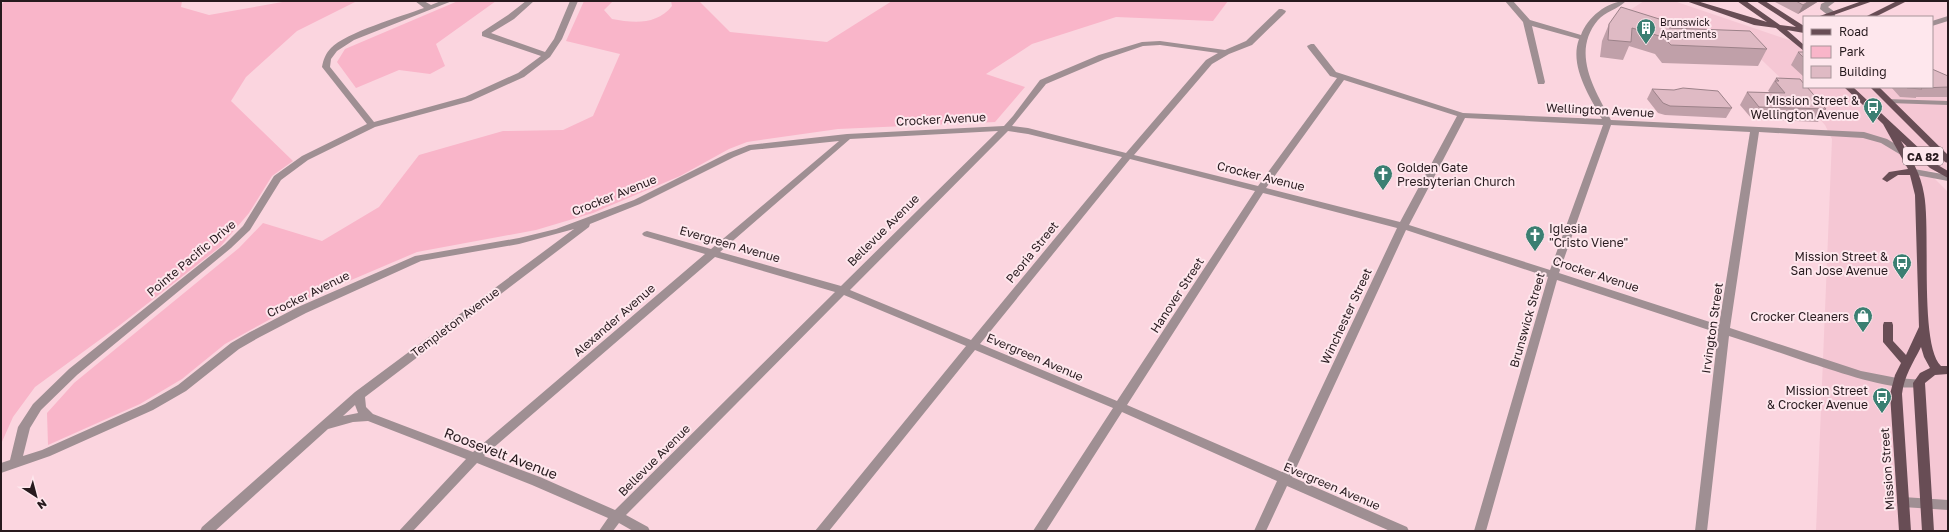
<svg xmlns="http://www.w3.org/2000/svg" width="1949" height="532" font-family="'Golos Text',sans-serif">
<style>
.built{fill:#f5c7d4}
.green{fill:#f9b5c9}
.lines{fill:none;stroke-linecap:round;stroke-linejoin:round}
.minor{fill:#9f8f93;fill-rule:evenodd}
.major{fill:#684d55;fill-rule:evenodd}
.wall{fill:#c0a0a9}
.shaded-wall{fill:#9c8289}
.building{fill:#dfbac4;stroke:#9c8289}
.labels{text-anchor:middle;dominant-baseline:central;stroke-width:4;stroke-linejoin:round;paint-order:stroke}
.far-poi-label{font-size:10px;fill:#271a1e;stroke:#fee7ed;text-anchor:start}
.shield{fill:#fee7ed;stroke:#68585c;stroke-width:1}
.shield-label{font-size:11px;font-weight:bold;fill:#271a1e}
.poi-label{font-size:12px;fill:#271a1e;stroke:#fee7ed;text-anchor:end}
.street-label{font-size:12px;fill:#271a1e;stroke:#fee7ed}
.near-street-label{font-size:14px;fill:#271a1e;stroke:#fee7ed}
</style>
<rect width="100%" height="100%" fill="#fbd5df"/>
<path class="built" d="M1644 1H1674L1804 45V87L1948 88V172L1927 171 1948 192V531H1816L1832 139 1825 125 1795 92 1741 40 1611 22Z"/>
<path class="green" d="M5 1H182L181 7 209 15 288 1H357L297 31 246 77 231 101 293 161 272 176 249 213 220 247 120 325 35 387 13 417 1 444V5Z
M458 1H496L436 44 445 66 430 74 399 70 356 88 337 62 345 49Z
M584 1H613L604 10 612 19C634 23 657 25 672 6L671 1H699L730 32 827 42 892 1H1228L1213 21 1116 17 1032 44 986 74 1025 87 995 122 838 129 747 142 729 149 680 176 593 213 536 230 417 252 309 298 225 344 182 379 140 404 48 445 47 413 74 383 239 248 263 223 322 241 379 207 419 155 503 131 563 130 593 116 620 54 566 41Z"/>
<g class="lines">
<path class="minor" d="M415 1H424L431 5 441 1H452L354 40 337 51 331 59 330 67 374 122 465 97 518 73 541 56 482 36V32L508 15 526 1H534L514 19 491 33 545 52 554 39 570 1H578L562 39 550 57 524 77 471 101 375 127 308 160 281 180 250 230 231 248 77 375 41 410 30 428 23 456 42 450 145 404 178 385 231 343 250 332 298 307 415 256 519 238 556 229 634 200 728 153 749 145 847 134 1004 126 1013 116 1040 80 1099 55 1142 42 1160 41 1225 50 1246 41 1279 9H1282L1286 11 1285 13 1252 45 1229 54 1212 64 1134 155 1258 186 1337 78 1330 76 1308 48 1307 46 1311 44H1314L1336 72 1463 113 1602 119C1590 97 1569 66 1579 39L1532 26 1545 82 1544 84H1538L1523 22 1505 1H1513L1530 20 1581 35C1587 18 1607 1 1626 1 1618 9 1605 12 1598 20 1571 52 1594 89 1611 120L1864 132 1887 139 1907 151 1908 153 1907 155H1901L1881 143 1863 138 1759 132 1730 328 1861 371 1897 378 1923 380 1925 383 1923 386C1897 394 1834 370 1807 362 1781 353 1755 344 1729 336L1707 531H1695L1718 333 1557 280 1486 531H1474L1548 277 1406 230 1292 477 1407 527 1409 531H1390L1287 486 1266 531H1254L1277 481 1122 412 1046 531H1033L1113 408 975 350 829 531H815L966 346 844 295 626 515 648 527 650 531H633L619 523 613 531H599L608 518 532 485 477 463 413 531H399L466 459 368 421 353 422 328 429 215 531H200L202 527 355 392 574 229 519 244 421 261 306 313 258 338 239 349 186 391 153 410 50 456 1 473V463L10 460 18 427 33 404 69 369 225 244 243 226 274 176 302 156 367 124 322 67C323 60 326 53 331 48 345 33 402 16 424 8ZM1160 45 1218 53 1206 60 1126 153 1028 128 1012 126 1046 84 1105 59 1143 46ZM1344 80 1457 116 1400 222 1266 188ZM1465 118 1603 125 1550 270 1409 225ZM1611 125 1750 132 1719 325 1559 273ZM998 131 841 286 720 252 850 139ZM1008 131 1028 134 1122 157 971 340 850 290ZM839 141 711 249 647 231 644 232 642 234 644 236 705 254 473 452 373 414 366 407 365 397 589 227 590 224 640 204 734 157 751 150ZM1130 159 1255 191 1117 401 980 344ZM1263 193 1397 228 1282 472 1127 405ZM715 257 835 292 615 510 540 477 484 456ZM355 405 358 413 343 416Z
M1827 1H1836L1828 7 1835 12V16H1829L1820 9 1821 4Z
M1948 16V21L1932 26V21Z
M1886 99 1948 101V105L1889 103 1885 101Z
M1914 169 1948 175V181L1911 174 1909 172Z
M1903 497 1948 500V510L1903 507 1899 506 1897 502 1899 498Z"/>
<path class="major" d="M1686 1H1697L1767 22 1737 1H1746L1780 25 1796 27 1756 1H1765L1804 26V33L1787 30 1804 45V51L1776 28 1754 25Z
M1862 1H1873L1828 17H1817Z
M1897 1H1907L1875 17H1865Z
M1844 87H1853L1936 164 1948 171V178L1930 168 1901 141C1911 158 1921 174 1924 194 1931 229 1919 345 1941 366H1948V374L1935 375 1925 383 1934 531H1922L1913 383 1920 373 1930 368 1924 357 1921 347C1913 363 1904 376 1902 394L1911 531H1899L1890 394 1895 375 1901 363 1883 342V325L1884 322H1892L1893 325V341L1906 355 1919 327 1915 195 1910 175H1898L1887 182 1882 179 1889 172 1908 169 1883 124Z
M1870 87H1879L1948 155V163L1945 162Z"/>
</g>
<path class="wall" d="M1776 1H1819L1798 14 1775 2Z
M1672 23 1670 28 1767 49 1758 66 1662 63 1655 54 1629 46 1623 60 1600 57 1602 41 1609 24Z
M1798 52H1804V77L1791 65Z
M1948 76V97H1916V98L1900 97 1891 87H1932Z
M1776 78 1826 109 1818 122 1752 119 1740 105 1747 92 1768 93 1769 91H1768Z
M1652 89 1732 108 1726 118 1665 115 1658 113 1647 99Z"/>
<path class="shaded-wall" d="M1809 1H1819L1798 14 1803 5Z"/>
<path class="building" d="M1796 1H1809L1803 5Z
M1621 7 1672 23 1669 28 1750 31 1767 49 1671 45 1663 37 1632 28 1631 42 1608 40 1609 24Z
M1798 52H1804V58Z
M1932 69 1948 76V87L1921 88 1922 89 1907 88 1906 87H1932Z
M1776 78 1800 79 1804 84V87H1807L1826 109 1759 107 1747 92 1785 93 1775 81H1779Z
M1683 88 1718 91 1732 108 1670 106 1663 103 1652 89 1674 90Z"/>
<defs>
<g id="building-pin" transform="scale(1)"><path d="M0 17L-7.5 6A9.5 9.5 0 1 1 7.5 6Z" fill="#3b7f72" stroke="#fee7ed"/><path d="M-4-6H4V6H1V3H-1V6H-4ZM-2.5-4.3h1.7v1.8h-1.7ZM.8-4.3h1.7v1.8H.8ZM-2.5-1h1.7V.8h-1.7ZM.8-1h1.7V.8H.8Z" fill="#fff"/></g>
<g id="bus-pin" transform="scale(1)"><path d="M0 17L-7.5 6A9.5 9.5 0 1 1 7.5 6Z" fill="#3b7f72" stroke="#fee7ed"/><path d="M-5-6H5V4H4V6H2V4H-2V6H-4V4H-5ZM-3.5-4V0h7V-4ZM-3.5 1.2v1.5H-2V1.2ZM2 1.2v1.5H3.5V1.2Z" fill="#fff"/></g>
<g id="church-pin" transform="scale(1)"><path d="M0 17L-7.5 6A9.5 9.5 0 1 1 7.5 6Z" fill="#3b7f72" stroke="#fee7ed"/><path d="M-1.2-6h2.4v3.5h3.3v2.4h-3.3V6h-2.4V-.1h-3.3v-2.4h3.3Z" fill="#fff"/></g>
<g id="shop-pin" transform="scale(1)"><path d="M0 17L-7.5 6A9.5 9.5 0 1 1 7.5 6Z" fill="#3b7f72" stroke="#fee7ed"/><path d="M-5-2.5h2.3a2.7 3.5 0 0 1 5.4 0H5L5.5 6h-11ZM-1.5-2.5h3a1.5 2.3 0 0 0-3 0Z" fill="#fff"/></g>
</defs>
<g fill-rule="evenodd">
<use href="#building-pin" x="1646" y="28"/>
<use href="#bus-pin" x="1873" y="107"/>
<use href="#church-pin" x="1383" y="174"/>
<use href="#church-pin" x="1535" y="235"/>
<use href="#bus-pin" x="1902" y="263"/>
<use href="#shop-pin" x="1863" y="316"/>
<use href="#bus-pin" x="1882" y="397"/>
</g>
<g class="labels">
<g class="far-poi-label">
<text x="1660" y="22">Brunswick<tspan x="1660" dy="12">Apartments</tspan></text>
</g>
<rect class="shield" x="1903" y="147" width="40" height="18" rx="3"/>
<g class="shield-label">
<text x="1923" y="156">CA 82</text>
</g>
<g class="poi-label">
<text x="1859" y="100">Mission Street &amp;<tspan x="1859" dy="14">Wellington Avenue</tspan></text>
<text x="1397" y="167" text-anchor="start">Golden Gate<tspan x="1397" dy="14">Presbyterian Church</tspan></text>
<text x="1549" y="228" text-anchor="start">Iglesia<tspan x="1549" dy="14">"Cristo Viene"</tspan></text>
<text x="1888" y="256">Mission Street &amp;<tspan x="1888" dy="14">San Jose Avenue</tspan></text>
<text x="1849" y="316">Crocker Cleaners</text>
<text x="1868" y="390">Mission Street<tspan x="1868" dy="14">&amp; Crocker Avenue</tspan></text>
</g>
<g class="street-label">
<text transform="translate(1600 110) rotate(3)">Wellington Avenue</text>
<text transform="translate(941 119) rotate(-3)">Crocker Avenue</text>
<text transform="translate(1261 176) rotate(14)">Crocker Avenue</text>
<text transform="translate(614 195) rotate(-22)">Crocker Avenue</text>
<text transform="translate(883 230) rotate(-45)">Bellevue Avenue</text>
<text transform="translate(730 244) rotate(16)">Evergreen Avenue</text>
<text transform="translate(1032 252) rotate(-51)">Peoria Street</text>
<text transform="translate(191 258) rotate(-40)">Pointe Pacific Drive</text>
<text transform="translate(1596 274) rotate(18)">Crocker Avenue</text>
<text transform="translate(308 294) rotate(-26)">Crocker Avenue</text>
<text transform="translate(1177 295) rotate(-57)">Hanover Street</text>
<text transform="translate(1346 316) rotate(-65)">Winchester Street</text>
<text transform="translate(614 320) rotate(-41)">Alexander Avenue</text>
<text transform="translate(1527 320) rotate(-74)">Brunswick Street</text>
<text transform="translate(455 322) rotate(-37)">Templeton Avenue</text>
<text transform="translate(1712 328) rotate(-82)">Irvington Street</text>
<text transform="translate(1035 357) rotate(23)">Evergreen Avenue</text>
<text transform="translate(654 460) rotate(-45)">Bellevue Avenue</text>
<text transform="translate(1887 469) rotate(-94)">Mission Street</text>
<text transform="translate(1332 486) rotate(23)">Evergreen Avenue</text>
</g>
<g class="near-street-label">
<text transform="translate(501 453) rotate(21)">Roosevelt Avenue</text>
</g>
</g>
<rect width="1949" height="532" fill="none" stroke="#271a1e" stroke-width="4"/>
<rect x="1803" y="16" width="130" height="72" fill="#fee7ed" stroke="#a8959a"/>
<rect x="1811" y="29" width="20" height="6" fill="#684d55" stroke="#a8959a"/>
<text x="1839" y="36" font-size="12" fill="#271a1e">Road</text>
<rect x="1811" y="46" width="20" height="12" fill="#f9b5c9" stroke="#a8959a"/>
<text x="1839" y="56" font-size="12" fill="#271a1e">Park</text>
<rect x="1811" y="66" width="20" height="12" fill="#dfbac4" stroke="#a8959a"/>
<text x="1839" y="76" font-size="12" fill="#271a1e">Building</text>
<g transform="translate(36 496) rotate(144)" stroke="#fee7ed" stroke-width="3" paint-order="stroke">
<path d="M0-3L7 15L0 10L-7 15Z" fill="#271a1e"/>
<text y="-6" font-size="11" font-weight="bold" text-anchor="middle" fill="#271a1e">N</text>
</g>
</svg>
